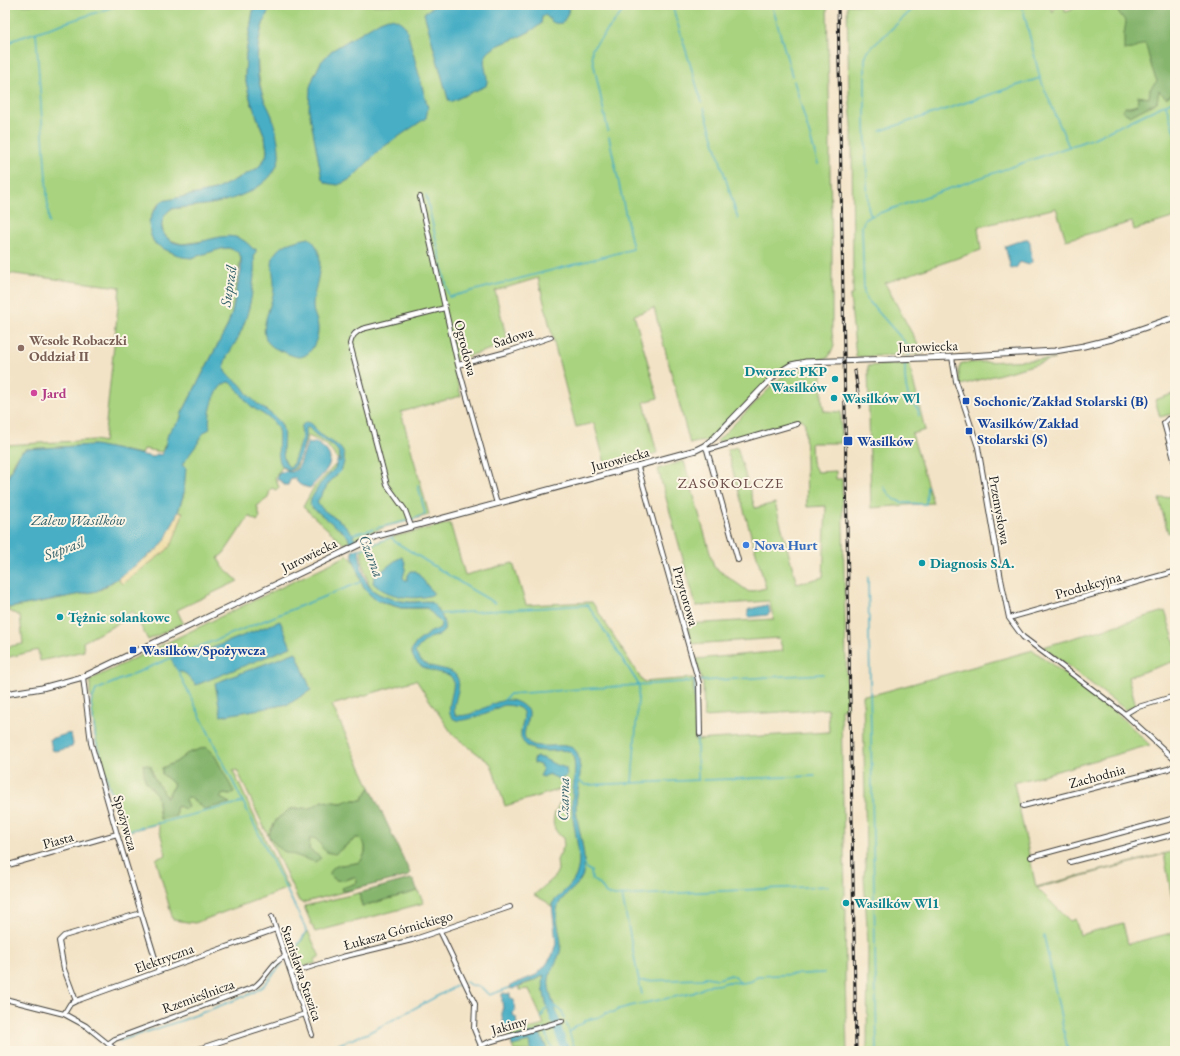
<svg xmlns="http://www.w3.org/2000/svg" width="1180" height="1056" font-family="'EB Garamond',serif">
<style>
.green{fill:#a9d37f;stroke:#62784e;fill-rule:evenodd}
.forest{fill:#86b56e;stroke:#516845}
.sand{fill:#eeda9e;stroke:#857b5d}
.water{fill:#46aec5;stroke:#316570}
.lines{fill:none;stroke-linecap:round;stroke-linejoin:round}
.stream{stroke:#46aec5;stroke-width:1.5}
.river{stroke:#46aec5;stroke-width:8}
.minor-casing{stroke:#3c3a36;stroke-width:6}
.tertiary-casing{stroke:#3c3a36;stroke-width:7}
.minor{stroke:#fff;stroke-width:4}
.tertiary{stroke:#fff;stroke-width:5}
.rail-casing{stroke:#1c1c1c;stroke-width:3}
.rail{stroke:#fcf5e5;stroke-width:1.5;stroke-dasharray:4.5;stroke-linecap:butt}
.education-dot{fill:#8d6e63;stroke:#fcf5e5;stroke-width:1.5}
.culture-dot{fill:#0f9aa8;stroke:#fcf5e5;stroke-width:1.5}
.hotel-dot{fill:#d1479c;stroke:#fcf5e5;stroke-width:1.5}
.transit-dot{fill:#1a4fb4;stroke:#fcf5e5;stroke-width:1.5}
.shop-dot{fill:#3f7fe0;stroke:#fcf5e5;stroke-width:1.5}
.labels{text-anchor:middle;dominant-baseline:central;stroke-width:4;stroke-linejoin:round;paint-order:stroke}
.street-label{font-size:14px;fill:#1c1c1c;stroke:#fcf5e5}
.education-label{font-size:14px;font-weight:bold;fill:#785e54;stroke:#fcf5e5;text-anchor:start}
.culture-label{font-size:14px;font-weight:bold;fill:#0d838f;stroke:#fcf5e5;text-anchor:start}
.hotel-label{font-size:14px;font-weight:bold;fill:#b23c85;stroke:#fcf5e5;text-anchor:start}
.transit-label{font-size:14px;font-weight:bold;fill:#164399;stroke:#fcf5e5;text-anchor:start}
.shop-label{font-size:14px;font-weight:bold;fill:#366cbe;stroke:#fcf5e5;text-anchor:start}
.water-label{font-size:15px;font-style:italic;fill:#2f5e68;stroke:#fcf5e5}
.neighbourhood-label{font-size:15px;letter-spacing:1px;fill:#694a46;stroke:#fcf5e5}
</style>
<rect width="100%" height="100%" fill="#fcf5e5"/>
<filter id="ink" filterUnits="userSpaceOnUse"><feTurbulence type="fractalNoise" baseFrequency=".025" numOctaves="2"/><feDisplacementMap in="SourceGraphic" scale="8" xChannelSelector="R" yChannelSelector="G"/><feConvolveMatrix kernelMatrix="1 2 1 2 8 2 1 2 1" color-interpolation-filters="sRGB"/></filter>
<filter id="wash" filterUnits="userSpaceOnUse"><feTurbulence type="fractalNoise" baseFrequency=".012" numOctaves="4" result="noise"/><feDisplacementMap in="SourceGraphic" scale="16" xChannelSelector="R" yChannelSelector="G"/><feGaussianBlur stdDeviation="0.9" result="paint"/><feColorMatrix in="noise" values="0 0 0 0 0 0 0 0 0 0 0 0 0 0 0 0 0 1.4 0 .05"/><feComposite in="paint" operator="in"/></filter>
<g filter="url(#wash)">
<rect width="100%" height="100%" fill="#f3e3c6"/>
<path class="green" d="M5 5H254L246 53 245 78 251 102 265 137 267 151 266 157 258 168 215 190 159 203 153 212 149 222 191 258C201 254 225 244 235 250 238 252 239 255 241 257L232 312 227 327 182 413C180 427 166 437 162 452L144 449 142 454 92 445 26 449C16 453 13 467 8 476L5 474V445L95 440 104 442 120 287 7 273 5 244Z
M272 5H827L830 135V169L832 251V332L834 346 828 358 799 360V363L775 375 710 441 698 442 690 444 654 308 634 315 658 398 644 402 657 453 606 467 594 423 576 427 553 339 538 278 495 291 508 344 452 361 461 396 401 412 429 515 385 527 344 544 303 507 314 487 339 461 326 444 308 436 296 468C290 472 288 470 282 467L275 478 279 487 276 490 272 488 270 490 268 498 257 506 260 517 257 521 249 516 224 553 218 558 222 566 238 581 177 610 183 623 148 640 133 611 120 618 121 622 83 642 84 651 40 661 38 650 5 658V647L23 644 20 616 7 610 9 608 92 592 102 589 118 578 122 583 183 513 178 512 184 493 182 465 254 255 233 237 182 244 170 240 164 235 161 223 165 213 171 209 216 203 279 157C266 110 242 51 272 5Z
M847 5H1049L1053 13 1054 8 1057 5 1063 6 1065 9V12L1072 10 1073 5H1175V217L1134 230 1132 222 1066 240 1056 208 978 227 981 250 885 283 923 354 856 357 850 296 853 294V283L852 125 849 95Z
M1055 359 961 385C960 378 956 369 962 363Z
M909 363 925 430 912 434 933 503 871 508 868 366Z
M822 367V400L824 411 841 412V443H811L812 462 817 472 836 471V479H842L847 708 841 709 845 895 842 897V907L846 909 845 977 847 1051H514L508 1035 544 1025C540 1012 533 1001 529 989L520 990 519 986 534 981 544 975 559 946 553 909 547 902 534 895 554 878 558 870 557 860 564 846 563 838C542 822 561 807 565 788L505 806 491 764 453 735 416 680 332 705 370 787 362 800H348L342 803 323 801 310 808 290 809 277 819 268 835C273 841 281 850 289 853 293 855 298 855 302 857L312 852 309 849 310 838C318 836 322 846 326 852L344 848 356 838 360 837C368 845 366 854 360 862L352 864 338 865 330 875C338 884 345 880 355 877L357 880 356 883 351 885 343 891 351 890 302 903 299 901 237 770 233 771 288 888 195 923 173 920 156 859 166 855 158 824 121 833 122 829 96 741 91 703 92 699 90 695V681L96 677 348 555 361 569 363 587 384 603 401 608H427L431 612 429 601C412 603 382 602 370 587 368 583 367 577 365 572 363 564 361 557 362 548L392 537 450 523 465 575 513 563 526 605 592 602 643 682 693 678 695 740 829 732 828 709 704 717 703 684 696 659 783 651 779 638 692 644 687 624 774 619 769 601 696 606 658 469 684 461 714 567 749 592 766 588 727 450 737 447 755 508 775 503 797 584 823 577 826 506 807 507 805 424 802 419 718 442 717 441 780 378C794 370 806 368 822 367ZM188 753 230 795 222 794 220 798 187 797C183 805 168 814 160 819L157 794 145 780 151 766 153 776 167 799 174 784 162 774V768L176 762Z
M1175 393V413L1160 417 1155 400Z
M1175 495V531L1168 533 1159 499Z
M1165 611 1175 643V661L1128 677 1136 705 1126 710 1043 647Z
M1033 650 1118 714 1150 745 1014 783 1036 887 1175 851V904H1173L1164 854 1037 888 1070 921 1075 919 1080 935 1123 923 1128 944 1175 932V1051H867L868 944 864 876 866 855 863 695 876 694Z
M418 891 424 903 315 932 305 909V906L359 893 362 906Z
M308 931 320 957 315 959 316 963 296 969 293 968 290 958Z"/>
<path class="forest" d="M1113 5H1175V50L1170 55 1175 64 1173 93 1166 98 1159 91 1157 102 1130 116 1122 111 1125 107H1130L1137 105 1138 96 1149 98 1150 89 1157 81C1151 69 1149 55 1145 43L1133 49 1124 50V34L1126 22Z
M206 747 215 756 234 792 230 795 223 794 220 798 230 803 204 809 191 798 187 797 185 800 188 807 185 809 178 806 176 808V816L160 819 157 795 145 780 143 764 151 766 153 776 167 798 174 784 162 774V768L176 762 188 753Z
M370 787 410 873 409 876 351 890 343 891 342 888 356 883 357 880 354 877C344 880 338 884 330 875V870C337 863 351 865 360 862 366 854 368 845 360 838H356L335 854C332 853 327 853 325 851 319 845 319 837 310 838L309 849C313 853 317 854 321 858L315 862 283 851 277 846 268 835 277 819 290 809 310 808 323 801 342 803 348 800H362Z
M410 879 413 880 418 891 362 906 359 893Z"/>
<path class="sand" d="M178 512 183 513 173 542 167 550 122 584 118 578 159 548 162 544Z"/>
<path class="water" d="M254 5H272C257 28 253 68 262 93 264 101 269 108 272 116 275 128 280 145 279 158 275 182 248 194 228 200 209 206 189 206 171 209 154 222 162 243 182 244 208 245 232 223 253 249H256V252L254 255C256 280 250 315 238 338 234 347 221 361 225 371 227 376 234 379 239 383 243 387 246 393 250 397 258 406 271 412 279 421 290 434 276 454 289 467L292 466 302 437 301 427 305 422C314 422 314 428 319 433 333 445 352 446 341 471L329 483 317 502C322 512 336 517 345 525 349 529 350 533 355 534L353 536 356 542 350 544 348 537 343 532 310 506 311 499 320 484 335 468 338 458 340 462C341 447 329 444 319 437 315 435 312 431 309 428L306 427C304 431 306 433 305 437 305 445 298 466 291 470 272 468 281 442 278 430 275 419 260 413 252 407 243 399 239 388 229 382 214 384 207 417 210 429L206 431 202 435 198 443 182 465 186 468 184 493 178 512 165 540 159 548 118 578 97 591 9 608 5 603V483L20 453 26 449 95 445 153 457 157 454 161 455C165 449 166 441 168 434 172 425 180 426 182 413L227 327 232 312 241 271V257L237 251 228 248 221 249 191 258 182 257 164 249 154 243 150 233 149 222 153 212 162 201 215 190 258 168 266 157 267 151 265 137 251 102 245 78 246 53Z
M436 5H568C570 12 566 18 562 23 551 25 552 20 545 15L542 17 541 24C535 29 527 33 519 37 510 41 488 47 485 58 482 66 490 77 486 86L450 102 448 99 424 13Z
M388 18C396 18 400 21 406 27L428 108 426 118 382 148 352 178 345 182 338 185 331 184 326 183 322 179 309 110 310 87 314 76 321 62 331 51 380 21Z
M309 238C331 255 313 285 313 307 313 314 318 320 318 327 319 338 311 358 298 357 293 356 288 354 284 352 248 341 272 312 274 288 275 276 268 262 276 252 282 243 299 240 309 238Z
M1025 239H1028L1030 242 1032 262 1029 265 1020 262 1016 268 1011 269 1005 246Z
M308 441 311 444 315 442C343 458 326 471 310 488 303 486 298 486 295 478H291L288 485H284L281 481 278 480 277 478 278 474 285 471 292 472 297 469 300 464Z
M359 548C360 559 362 577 369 586 375 596 403 603 415 602 419 602 426 600 430 602 437 604 447 624 444 630 441 637 434 635 428 639 424 642 418 647 415 652 423 673 450 664 457 677 463 688 451 703 455 715 482 721 504 681 529 712 530 720 522 731 525 738 534 755 566 738 576 751 579 755 579 763 580 768 581 781 576 794 576 807 577 828 586 850 584 870 582 887 562 894 558 906 554 916 561 934 561 945 561 958 551 967 549 979 547 990 556 1009 559 1020L552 1022C547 1006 541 991 544 975 534 982 523 983 513 989L509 988 512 985 536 975 545 966 552 956 556 943 552 904 554 901C562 893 574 884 577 873 583 856 572 825 572 806 571 789 578 772 573 755L569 751C555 749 537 755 526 745 509 732 543 706 504 705 494 709 464 725 454 719 441 712 461 683 450 676 448 674 445 674 441 673 428 670 415 667 411 651L416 643 429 633 440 628 441 623 427 608H401L376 600 369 594 363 587 353 558 352 551Z
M402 557C408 565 405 569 403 578L405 580H407L408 575 411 571H416L434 594C416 602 387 597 373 583L374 577 396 560Z
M767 605 769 608 770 613 767 615 750 617 748 616V610L750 609Z
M280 621 291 647 196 685 186 674 176 669 171 658 207 650Z
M296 652 311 690 289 704 221 716 215 683Z
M70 733 71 734 73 744 72 747 56 751 52 750 50 739Z
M536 757 543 758 554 764 566 768 567 775 565 777 559 779 548 774 544 777 540 776 543 770 540 765 534 763V759Z
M504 993 507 994 510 993V997L514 1000 515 1011 513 1012V1015L516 1017 517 1026 513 1029H505L502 1017V1009H503L502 1001V994Z
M539 1031 547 1049 542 1051H531L529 1042 512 1046 511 1039Z"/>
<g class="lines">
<path class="stream" d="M672 5 702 103
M772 5 792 76
M1022 5 1040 78 1069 147
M36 32 49 223
M5 51 13 40 119 5
M794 81 818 164
M1166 105 1175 135
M704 108 738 219
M608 131 592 56V49L628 5
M880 131 1040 78
M426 195 449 297 633 249 609 137
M871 216 1094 138 1175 100
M908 357 911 349 866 298 864 292 862 226 865 219 871 216 868 207 865 120V59L867 53 869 50 917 5
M906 361 905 364C905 380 904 398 918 409L919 416
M884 487C894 506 908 503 926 504L927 486
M411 520 423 515 425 513 418 485
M376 528 407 521
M353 534 373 529
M358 550 392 537 394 541 474 591 495 603
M868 577 877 1051
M437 614 588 605 639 685 632 783
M173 661 305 927 306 931 305 934 292 954
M695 681 698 779
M700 681 823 674
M504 700 510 694 696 681
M703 780 815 776
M579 781 586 785 699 780
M117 815 96 741 91 703 96 690 171 658 363 581
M123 832 243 802
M583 863 585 864 587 869 591 871C592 884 592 878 600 885 602 886 604 891 606 894L615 896 828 886
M622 895 639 981 702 979 706 977 718 979 731 975 735 977 741 983
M1044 936 1068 1051
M639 981 642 994
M466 982 472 986 481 987 489 995 509 988
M554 1006 562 1011 564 1018
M542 1018 544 1011 549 1006
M566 1023 573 1044 578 1051
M545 1029 549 1043 555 1051
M569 1033 575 1026 582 1024 586 1020 599 1017 606 1013 614 1012 619 1009 630 1006 693 993 712 984 717 985 728 982 743 983 752 981 757 976 824 973
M119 1041 183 1020 253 993 263 986 282 964
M99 1051 106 1048
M321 1051 368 1033 462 983"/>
<path class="river" d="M553 1014 563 1045 567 1051"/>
</g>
</g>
<g filter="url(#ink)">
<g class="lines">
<g class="minor-casing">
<path id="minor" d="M420 197 458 365 497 504
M952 357 956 381 978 447 1001 579 1009 618 1023 637 1125 714 1175 760
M458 365 510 351 551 337
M1175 417 1168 419 1164 423 1175 463
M706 448 707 450 797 424
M707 450 738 560
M638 467 699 683 700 734
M411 526 405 510 387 485 350 344C352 336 354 333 362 329L445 308
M1009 618 1173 572
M83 677 91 743 117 834 159 971
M1125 714 1135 708 1175 696
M1023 806 1168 769 1175 765
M1031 857 1175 818
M1070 862 1175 834
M5 866 117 834
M272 917 312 1035
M440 931 475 1004 474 1029 481 1046
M291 973 342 957 412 940 510 907
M5 999 64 1014 86 1026 117 1051
M76 1001 64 969 59 941 64 936 141 913
M64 1014 70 1004 76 1001 276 929
M108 1044 115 1039 254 987C266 979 272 961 286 956
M192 1051 305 1014
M476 1051 481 1046 489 1042 562 1021"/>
</g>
<g class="tertiary-casing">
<path id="tertiary" d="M5 694 42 688 83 677 377 536 696 450 704 446 714 438 775 375 791 365 806 362 952 357 1055 351 1084 346 1112 339 1175 317"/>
</g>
<use href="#minor" class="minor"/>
<use href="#tertiary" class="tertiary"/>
<g class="rail-casing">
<path id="rail" d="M838 5 856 1051
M855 371 860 407"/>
</g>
<use href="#rail" class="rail"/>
</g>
</g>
<circle class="education-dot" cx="21" cy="348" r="4"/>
<g class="culture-dot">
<circle cx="835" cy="379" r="4"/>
<circle cx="834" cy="398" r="4"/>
<circle cx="922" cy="563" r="4"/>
<circle cx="60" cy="617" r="4"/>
<circle cx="846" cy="903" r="4"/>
</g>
<circle class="hotel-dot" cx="34" cy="393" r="4"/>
<g class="transit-dot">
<rect x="962" y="397" width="8" height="8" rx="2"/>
<rect x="965" y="427" width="8" height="8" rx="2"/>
<rect x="843" y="436" width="10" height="10" rx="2"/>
<rect x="129" y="646" width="8" height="8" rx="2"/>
</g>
<circle class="shop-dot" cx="746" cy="545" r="4"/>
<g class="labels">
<g class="street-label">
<text transform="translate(513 337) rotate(-18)">Sadowa</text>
<text transform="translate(928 346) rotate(-2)">Jurowiecka</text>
<text transform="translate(466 348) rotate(76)">Ogrodowa</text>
<text transform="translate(620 459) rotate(-15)">Jurowiecka</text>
<text transform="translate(1000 510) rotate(80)">Przemysłowa</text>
<text transform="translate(309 555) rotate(-26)">Jurowiecka</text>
<text transform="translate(1088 585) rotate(-16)">Produkcyjna</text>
<text transform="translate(686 596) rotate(74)">Przytorowa</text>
<text transform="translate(1097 776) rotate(-15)">Zachodnia</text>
<text transform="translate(126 823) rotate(74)">Spożywcza</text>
<text transform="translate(58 840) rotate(-16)">Piasta</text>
<text transform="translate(398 930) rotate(-16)">Łukasza Górnickiego</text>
<text transform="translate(164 958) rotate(-20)">Elektryczna</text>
<text transform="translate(302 973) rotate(71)">Stanisława Staszica</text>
<text transform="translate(198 996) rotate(-20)">Rzemieślnicza</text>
<text transform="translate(509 1025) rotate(-16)">Jakimy</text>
</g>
<g class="education-label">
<text x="29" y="340">Wesołe Robaczki<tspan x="29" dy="16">Oddział II</tspan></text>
</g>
<g class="culture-label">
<text x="827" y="371" text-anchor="end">Dworzec PKP<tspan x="827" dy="16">Wasilków</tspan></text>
<text x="842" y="398">Wasilków Wl</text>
<text x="930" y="563">Diagnosis S.A.</text>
<text x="68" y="617">Tężnie solankowe</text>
<text x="854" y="903">Wasilków Wl1</text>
</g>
<g class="hotel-label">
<text x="42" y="393">Jard</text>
</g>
<g class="transit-label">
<text x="974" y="401">Sochonie/Zakład Stolarski (B)</text>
<text x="977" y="423">Wasilków/Zakład<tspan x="977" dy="16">Stolarski (S)</tspan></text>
<text x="857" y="441">Wasilków</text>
<text x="141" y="650">Wasilków/Spożywcza</text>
</g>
<g class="shop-label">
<text x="754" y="545">Nova Hurt</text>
</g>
<g class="water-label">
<text transform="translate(228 286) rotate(-81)">Supraśl</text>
<text x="78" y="519">Zalew Wasilków</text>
<text transform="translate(64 548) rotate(-20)">Supraśl</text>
<text transform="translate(372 556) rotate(69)">Czarna</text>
<text transform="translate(563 799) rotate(-89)">Czarna</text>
</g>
<g class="neighbourhood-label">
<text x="731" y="482">ZASOKOLCZE</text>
</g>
</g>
<rect width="1180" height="1056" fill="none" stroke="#fcf5e5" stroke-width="20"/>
</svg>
